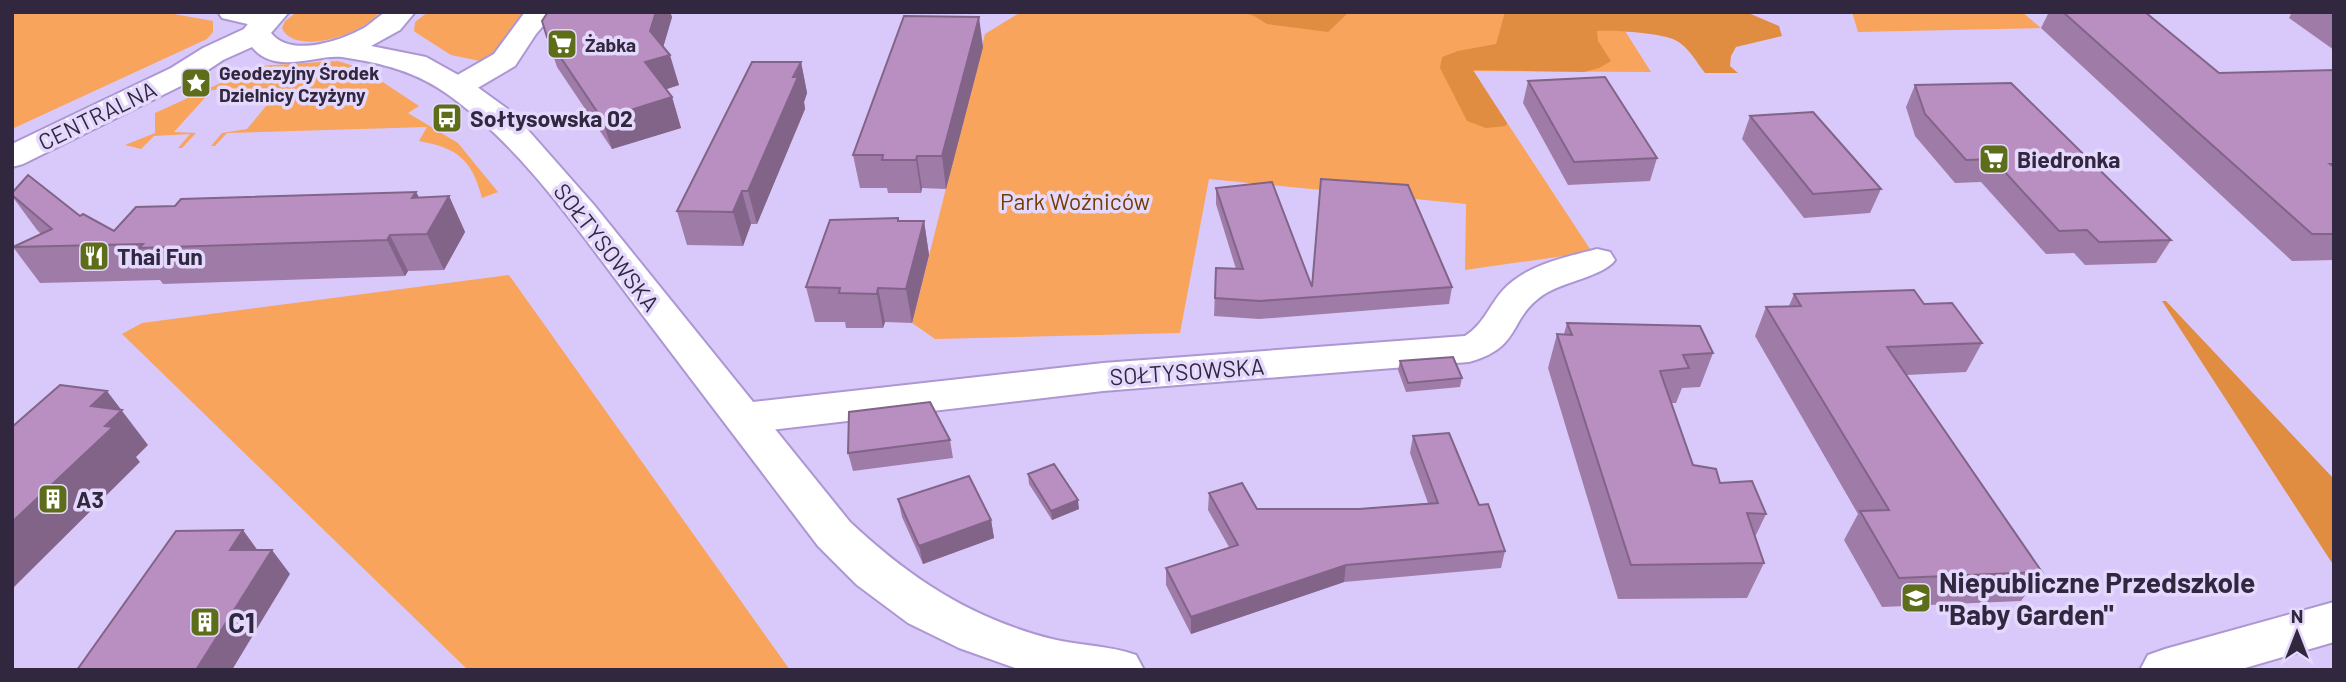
<svg xmlns="http://www.w3.org/2000/svg" width="2346" height="682" font-family="Barlow,sans-serif">
<style>
.green{fill:#f8a45c}
.forest{fill:#e08d42}
.lines{fill:none;stroke-linecap:round;stroke-linejoin:round}
.minor-casing{stroke:#ac97d2;stroke-width:4}
.tertiary-casing{stroke:#ac97d2;stroke-width:4}
.minor{fill:#fff;fill-rule:evenodd}
.tertiary{fill:#fff;fill-rule:evenodd}
.wall{fill:#9f7ba7}
.shaded-wall{fill:#826488}
.building{fill:#b98fc2;stroke:#826488;stroke-width:2}
.labels{text-anchor:middle;dominant-baseline:central;stroke-width:7;stroke-linejoin:round;paint-order:stroke}
.far-poi-label{font-size:19px;font-weight:bold;fill:#312840;stroke:#e4d8fd;text-anchor:start}
.street-label{font-size:23px;fill:#312840;stroke:#e4d8fd}
.poi-label{font-size:23px;font-weight:bold;fill:#312840;stroke:#e4d8fd;text-anchor:start}
.park-label{font-size:23px;fill:#713c00;stroke:#e4d8fd}
.near-poi-label{font-size:28px;font-weight:bold;fill:#312840;stroke:#e4d8fd;text-anchor:start}
</style>
<rect width="100%" height="100%" fill="#d9c9fa"/>
<path class="green" d="M12 12H163L213 21V32L207 39 12 129Z
M297 12H379C366 34 294 57 282 28L285 21Z
M428 12H527L508 34 490 63 451 55 418 34 414 31 415 22Z
M1021 12H1613L1651 72 1473 71 1592 252 1465 270 1466 204 1209 179 1180 333 935 339 912 323 985 34Z
M1852 12H2022L2041 28 1858 32Z
M338 61 363 69 419 106 408 113 458 143 498 192 482 198C472 160 458 148 419 141L427 127 227 133 215 146H211L222 133 247 129 281 88 212 90 174 132 196 133 182 148H178L190 134 154 136 141 149 125 145 155 133V113L258 66Z
M509 275 790 670H468L122 334 142 323Z"/>
<path class="forest" d="M1242 12H1349L1328 32 1267 24 1254 16Z
M1505 12H1746L1779 26 1782 36 1736 47 1731 56 1730 66 1738 73H1705C1697 63 1688 46 1675 40 1660 33 1614 30 1597 31L1598 41 1611 61 1599 68 1584 72 1473 70 1507 123 1506 126 1486 128 1467 121 1440 68 1442 57 1458 51 1496 44Z
M2162 301H2166L2334 479V566Z"/>
<g class="lines">
<g class="minor-casing">
<path id="minor" d="M218 12H268L275 14 279 20 275 26 265 28 222 18Z
M525 12H555L536 34 515 66 469 93 458 96 447 93 443 87 447 81 494 54Z
M1597 249 1610 252 1615 260C1604 276 1562 282 1543 295 1507 320 1523 347 1469 362L1103 391 744 433 729 428 723 418 729 408 744 403 1103 363 1465 336C1483 325 1489 306 1503 290 1526 265 1566 257 1597 249Z"/>
</g>
<g class="tertiary-casing">
<path id="tertiary" d="M257 12H289L271 33C291 58 340 41 364 28 371 24 380 14 387 12 395 10 407 12 415 12L400 30 371 46 426 57 469 81 513 113 594 205 850 522C911 579 970 618 1052 639 1080 646 1109 645 1136 655L1144 670H1021L959 648 908 623 857 585 818 546C755 463 692 380 629 297 575 226 523 149 450 96 418 72 382 63 342 57 317 54 275 76 252 47L223 60 193 80 23 164 12 167V144L171 68 203 48 244 29Z
M2334 602V642L2238 670H2140L2148 655 2165 649Z"/>
</g>
<use href="#minor" class="minor"/>
<use href="#tertiary" class="tertiary"/>
</g>
<path class="wall" d="M548 12H670L672 17 663 47 679 85 666 89 672 97 681 128 612 149 557 67 547 37Z
M2049 12H2145L2219 73 2334 70V260L2292 261 2041 28Z
M2292 12H2334V50L2289 18Z
M983 47 946 189 922 188 921 193H888L887 188H860L853 155Z
M801 62 807 93 804 102 805 109 757 224H751L743 246 687 245 677 211Z
M1528 81 1657 158 1650 181 1568 185 1523 103Z
M1915 85 2171 240 2156 263 2085 265 2074 253 2046 254 1981 182 1955 183 1915 136 1906 107Z
M1750 116 1881 189 1870 213 1804 218 1742 139Z
M1216 188 1312 287H1452L1449 304 1259 319 1214 316 1216 268 1236 269 1216 204Z
M416 192 419 197 449 196 465 232 444 270 408 271 405 276 163 284 160 280 40 283 13 247 41 234 37 230 12 196 80 216 114 231 175 206Z
M899 221H924L929 255 912 323 885 322 883 328H846L845 322H815L806 287Z
M1794 294 1924 304 1982 343 1966 372 1907 375 2042 572 2021 601 1882 607 1844 540 1858 514 1755 336 1766 307 1789 306Z
M1567 323 1713 353 1700 387 1682 388 1676 403H1671L1693 465 1766 514 1755 537 1764 563 1747 598 1618 599 1548 368 1557 334H1564Z
M1400 361 1462 378 1460 387 1406 392 1398 370Z
M1413 436 1479 505 1505 551 1501 568 1344 582 1191 634 1166 585V568L1229 547 1208 510 1209 493 1257 509H1359L1428 503 1410 453Z
M950 440 953 458 853 471 848 453Z
M1028 474 1079 509 1052 520 1029 484Z
M898 499 991 520 994 538 923 564 902 517Z"/>
<path class="shaded-wall" d="M656 12H670L672 17 660 58 670 55 679 85 655 93 645 62 650 31Z
M979 17 983 47 946 189 942 156Z
M801 62 807 93 804 102 805 109 757 224 748 191Z
M672 97 681 128 612 149 602 119Z
M917 156 922 188 921 193 916 160Z
M742 191 751 224 743 246 733 212Z
M416 192 432 225 449 196 465 232 444 270 427 234 412 198Z
M924 221 929 255 912 323 906 289Z
M390 235 408 271 405 276 387 240Z
M878 288 885 322 883 328 877 294Z
M107 391 148 445 136 457 140 462 12 589V522L91 406Z
M1078 500 1079 509 1052 520 1051 511Z
M991 520 994 538 923 564 919 546Z
M243 530 261 555 230 550Z
M272 550 290 574 232 670H196Z
M1346 565 1344 582 1191 634V617Z"/>
<path class="building" d="M548 12H656L650 31 670 55 645 62 672 97 602 119 547 37 542 21Z
M2063 12H2145L2219 73 2334 70V164H2330L2334 167V234H2312Z
M904 16 979 17 942 156H917L916 160H882L883 155H853Z
M752 62H801L793 77H798L748 191H742L733 212 677 211Z
M1605 77 1657 158 1574 162 1528 81Z
M2011 83 2171 240 2099 242 2087 230 2059 231 1993 159 1966 160 1925 114 1915 85Z
M1813 112 1881 189 1813 194 1750 116Z
M28 175 80 216 83 214 114 231 136 207 175 206 181 199 416 192 412 198 449 196 427 234 390 235 387 240 139 248 143 244 13 247 52 229 12 195V193Z
M1321 179 1408 185 1452 287 1260 301 1215 298 1216 268 1243 269 1216 188 1272 182 1312 287Z
M898 218V221H924L906 289 878 288 877 294 839 293 840 288 806 287 830 220Z
M1914 290 1924 304 1952 303 1982 343 1887 347 2042 572 1899 578 1860 511 1889 510 1766 307 1801 306 1794 294Z
M1567 323 1700 326 1713 353 1683 355 1689 368 1660 371 1693 465 1716 469 1720 483 1752 481 1766 514 1747 513 1764 563 1631 565 1557 334 1572 335Z
M1453 357 1462 378 1408 383 1400 361Z
M60 385 107 391 91 406 122 410 105 426 113 427 12 522V427Z
M930 402 950 440 848 453 849 412Z
M1449 433 1479 505 1488 504 1505 551 1346 565 1191 617 1166 568 1238 545 1209 493 1242 483 1257 509H1359L1438 503 1413 436Z
M1054 464 1078 500 1051 511 1028 474Z
M969 476 991 520 919 546 898 499Z
M243 530 230 550H272L196 670H77L176 531Z"/>
<defs>
<g id="supermarket-square" transform="scale(1.575)"><rect x="-9" y="-9" width="18" height="18" rx="4" fill="#5d6d19" stroke="#e4d8fd"/><path d="M-6-5.5h2.5l.6 2H6L4.5 2H-2.5L-4.4-4H-6ZM-1.5 3.2a1.3 1.3 0 1 0 .1 0ZM3 3.2a1.3 1.3 0 1 0 .1 0Z" fill="#fff"/></g>
<g id="sight-square" transform="scale(1.575)"><rect x="-9" y="-9" width="18" height="18" rx="4" fill="#5d6d19" stroke="#e4d8fd"/><path d="M0-6L1.8-2.2L6-1.7L2.9 1.2L3.7 5.4L0 3.3L-3.7 5.4L-2.9 1.2L-6-1.7L-1.8-2.2Z" fill="#fff"/></g>
<g id="bus-square" transform="scale(1.575)"><rect x="-9" y="-9" width="18" height="18" rx="4" fill="#5d6d19" stroke="#e4d8fd"/><path d="M-5-6H5V4H4V6H2V4H-2V6H-4V4H-5ZM-3.5-4V0h7V-4ZM-3.5 1.2v1.5H-2V1.2ZM2 1.2v1.5H3.5V1.2Z" fill="#fff"/></g>
<g id="restaurant-square" transform="scale(1.575)"><rect x="-9" y="-9" width="18" height="18" rx="4" fill="#5d6d19" stroke="#e4d8fd"/><path d="M-5-6h1v4h1v-4h1v4h1v-4h1v5L-1.5 .5V6h-2V.5L-5-1ZM5-6V6H3V1.5H1.5Q1.5-4 5-6Z" fill="#fff"/></g>
<g id="building-square" transform="scale(1.575)"><rect x="-9" y="-9" width="18" height="18" rx="4" fill="#5d6d19" stroke="#e4d8fd"/><path d="M-4-6H4V6H1V3H-1V6H-4ZM-2.5-4.3h1.7v1.8h-1.7ZM.8-4.3h1.7v1.8H.8ZM-2.5-1h1.7V.8h-1.7ZM.8-1h1.7V.8H.8Z" fill="#fff"/></g>
<g id="school-square" transform="scale(1.575)"><rect x="-9" y="-9" width="18" height="18" rx="4" fill="#5d6d19" stroke="#e4d8fd"/><path d="M0-5L7-2L0 1L-7-2ZM-4 1L0 2.5L4 1V4Q0 6-4 4Z" fill="#fff"/></g>
</defs>
<g fill-rule="evenodd">
<use href="#supermarket-square" x="562" y="44"/>
<use href="#sight-square" x="196" y="83"/>
<use href="#bus-square" x="447" y="118"/>
<use href="#supermarket-square" x="1994" y="159"/>
<use href="#restaurant-square" x="94" y="256"/>
<use href="#building-square" x="53" y="499"/>
<use href="#school-square" x="1916" y="598"/>
<use href="#building-square" x="205" y="622"/>
</g>
<g class="labels">
<g class="far-poi-label">
<text x="585" y="44">Żabka</text>
<text x="219" y="72">Geodezyjny Środek<tspan x="219" dy="22">Dzielnicy Czyżyny</tspan></text>
</g>
<g class="street-label">
<text transform="translate(97 115) rotate(-26)">CENTRALNA</text>
<text transform="translate(607 247) rotate(52)">SOŁTYSOWSKA</text>
<text transform="translate(1187 371) rotate(-4)">SOŁTYSOWSKA</text>
</g>
<g class="poi-label">
<text x="470" y="118">Sołtysowska 02</text>
<text x="2017" y="159">Biedronka</text>
<text x="117" y="256">Thai Fun</text>
<text x="76" y="499">A3</text>
</g>
<g class="park-label">
<text x="1075" y="201">Park Woźniców</text>
</g>
<g class="near-poi-label">
<text x="1939" y="582">Niepubliczne Przedszkole<tspan x="1939" dy="32">"Baby Garden"</tspan></text>
<text x="228" y="622">C1</text>
</g>
</g>
<rect width="2346" height="682" fill="none" stroke="#312840" stroke-width="28"/>
<g transform="translate(2297 633)" stroke="#e4d8fd" stroke-width="5" paint-order="stroke">
<path d="M0-5L12 26L0 18L-12 26Z" fill="#312840"/>
<text y="-10" font-size="19" font-weight="bold" text-anchor="middle" fill="#312840">N</text>
</g>
</svg>
